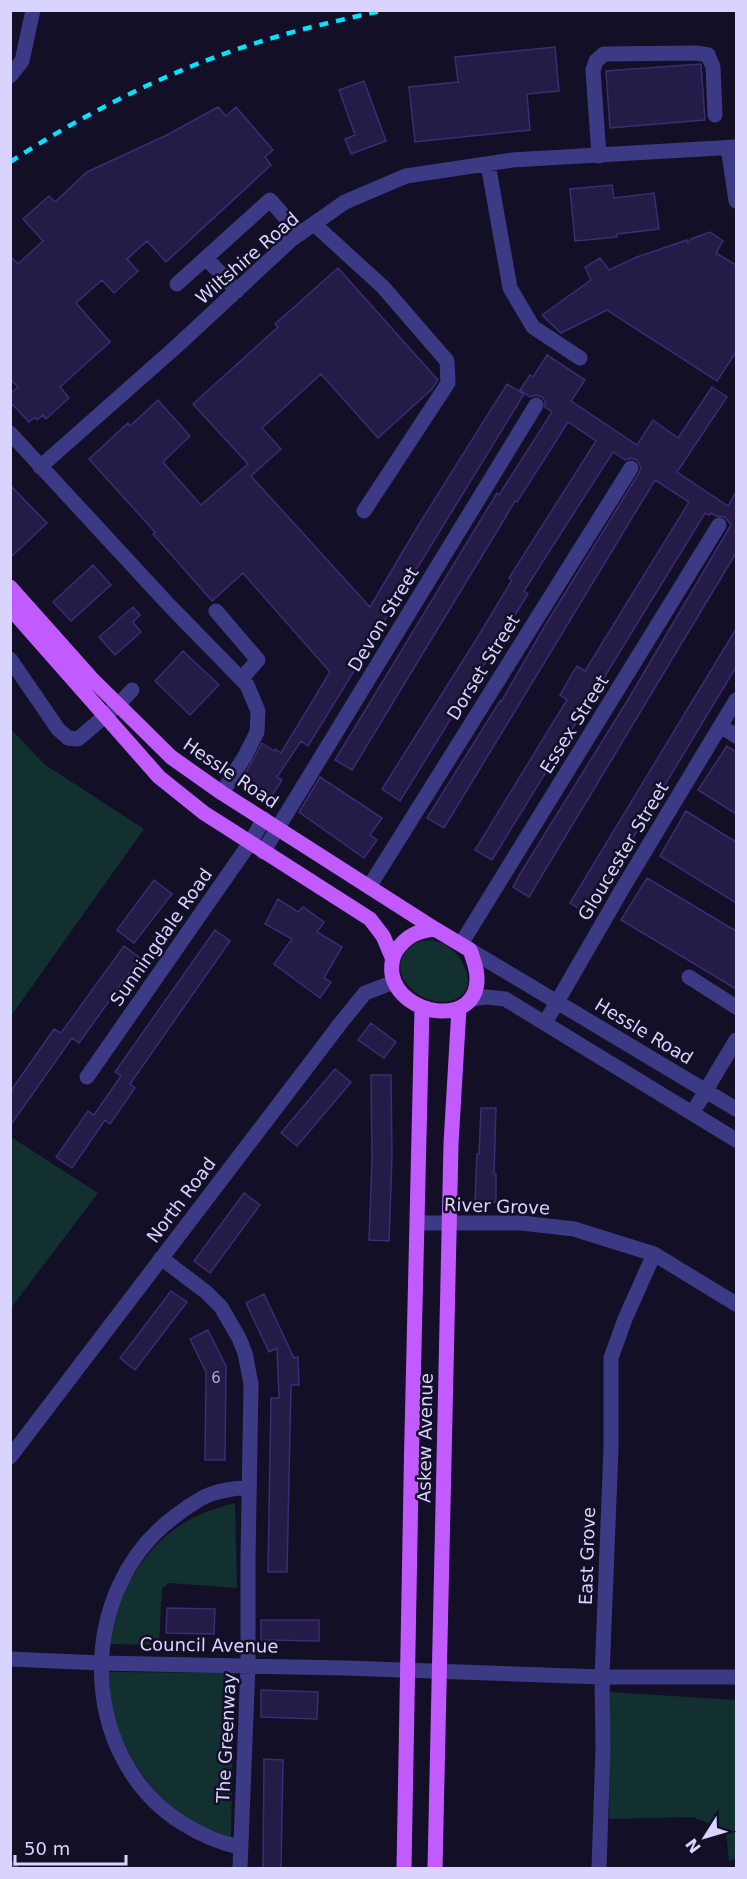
<svg xmlns="http://www.w3.org/2000/svg" width="747" height="1879" font-family="'DejaVu Sans',sans-serif">
<style>
.green{fill:#12302f}
.building{fill:#241b47;stroke:#3b2d73;stroke-width:1.5}
.lines{fill:none;stroke-linecap:round;stroke-linejoin:round}
.minor{stroke:#3d3a85;stroke-width:15}
.major{stroke:#c25bff;stroke-width:15}
.rail{stroke:#00e5ff;stroke-width:4.5;stroke-dasharray:9 8;stroke-linecap:butt}
.labels{text-anchor:middle;dominant-baseline:central;stroke-width:5;stroke-linejoin:round;paint-order:stroke}
.number-label{font-size:15px;fill:#aca6d1}
.street-label{font-size:18px;fill:#d9d4ff;stroke:#130f26}
</style>
<rect width="100%" height="100%" fill="#130f26"/>
<path class="green" d="M11 729 44 764 144 829 11 1016Z
M431 940C435 941 440 942 444 944 462 953 481 987 456 999 429 1012 384 978 406 951 414 942 420 941 431 940Z
M11 1137 98 1193 11 1308H10Z
M235 1503 237 1588 169 1583 162 1588 159 1645 107 1644C111 1628 113 1609 120 1595 123 1588 129 1582 133 1576 159 1534 187 1515 235 1503Z
M108 1672 234 1673 231 1840C219 1834 205 1829 193 1822 154 1798 125 1758 113 1713 110 1700 110 1685 108 1672Z
M610 1692 736 1700V1858L729 1861 726 1830 693 1817 609 1819Z"/>
<path class="building" d="M555 47 559 91 527 94 530 130 415 142 409 87 458 82 455 57Z
M701 64 705 120 610 128 606 71Z
M364 81 386 141 351 154 345 139 355 135 339 90Z
M218 107 226 116 236 107 273 150 265 157 271 165 166 262 147 241 127 259 138 271 114 293 102 280 76 303 110 342 60 387 69 398 46 419 43 415 37 420 35 417 29 422 10 402V394L18 387 10 379V256L18 264 43 241 23 219 49 196 55 202 87 172 167 135Z
M612 185 614 198 654 193 659 229 617 234V237L575 241 570 189Z
M710 232 723 241 716 253 736 265V352L717 381 607 310 561 333 542 315 591 280 585 267 600 258 609 270 637 257 687 240 688 243 691 239Z
M338 268 438 380 432 389 378 438 321 374 262 428 281 449 251 476 370 607 418 526 507 384 524 394 308 746 301 741 277 777 282 780 271 797 243 778 262 743 274 751 275 749 281 753 330 672 243 573 212 601 153 534 155 532 89 459 128 423 130 426 158 400 190 436 163 462 201 505 248 464 193 404 278 327 275 324Z
M547 355 585 380 571 401 637 445 653 420 678 438 712 387 727 397 677 472 728 506 736 492V553L529 897 513 887 520 874 629 698 731 525 725 517 716 516 711 513 709 515 705 513 492 860 475 850 567 700 560 695 572 674 577 666 585 671 689 502 655 480 444 828 427 818 500 701 501 702 546 624 639 473 641 468 637 460 631 458 625 460 613 452 524 591 528 594 400 801 382 789 476 640 512 580 509 578 596 441 568 422 517 502 515 501 505 518 352 770 335 760 494 498 497 493 499 495 552 412 545 407V401L542 397 536 395 530 397 520 390 530 375 533 377Z
M10 485 47 523 10 558Z
M93 565 111 585 71 621 53 602Z
M133 607 140 615 133 622 141 632 115 655 99 637Z
M736 629V667L587 914 570 903Z
M183 651 219 685 190 715 155 681Z
M727 746 736 752V814L698 790Z
M320 777 382 818 370 835 377 840 364 858 299 812Z
M686 811 736 842V903L660 856Z
M647 878 736 931V989L621 920Z
M154 880 172 894 134 943 117 930Z
M278 899 298 912 303 907 324 922 317 932 342 947 324 978 331 982 320 998 274 964 292 939 265 924Z
M215 930 230 941 130 1084 135 1088 110 1124 105 1120 72 1168 56 1157 88 1111 94 1115 121 1076 115 1072Z
M124 946 140 958 79 1043 72 1038 10 1126V1092L54 1029 61 1033Z
M371 1023 396 1042 384 1058 358 1040Z
M335 1069 351 1082 297 1146 281 1133Z
M371 1075H391L392 1156 389 1241 369 1240 372 1160Z
M481 1108H496L494 1174H496V1202H475L477 1154H479Z
M244 1193 260 1205 210 1273 194 1261Z
M171 1291 187 1302 135 1370 120 1358Z
M264 1294 294 1358 298 1357 299 1385H291L287 1572H268L271 1398H279L277 1348 269 1352 246 1303Z
M208 1330 226 1366 225 1460H205L206 1372 190 1339Z
M167 1608 215 1609 214 1634 166 1633Z
M261 1620H319V1641L261 1640Z
M261 1690 318 1692 317 1719 261 1717Z
M264 1759 283 1760 281 1869H263Z"/>
<g class="lines">
<path class="minor" d="M10 76 22 61 33 10
M728 148 736 201
M599 156 593 70 596 61 604 54 696 53 708 55 713 67 715 115
M488 164 510 288 533 327 580 358
M314 224 383 287 447 361 448 383 364 511
M206 258 237 291
M177 284 270 200 300 234
M10 433 168 604 247 685 258 711 257 732 245 756 222 793
M40 467 178 345 292 239 345 202 406 176 512 160 736 147
M216 611 258 660 241 679
M10 659 58 729 68 738 78 739 118 705 132 690
M721 726 736 736
M263 852 536 405
M369 887 631 468
M461 944 719 525
M470 950 736 1109
M689 977 736 1007
M470 999 486 997 505 999 736 1140
M545 1023 621 891 736 700
M87 1077 250 843 264 819
M693 1112 736 1040
M418 1223H522L574 1229 654 1254 736 1304
M161 1258 206 1292 221 1307 239 1338 245 1353 251 1384 248 1559V1665L240 1868
M10 1457 343 1020 365 993 394 982
M10 1659 100 1663 346 1668 602 1677H736
M240 1847C218 1843 201 1835 182 1823 76 1756 76 1590 174 1517 203 1495 213 1490 249 1487
M10 1868H11
M599 1868 603 1748 602 1677 611 1448V1358L625 1319 654 1254"/>
<path class="major" d="M10 587 92 679 171 757 222 793 435 929
M10 608 159 777 204 813 370 919 383 936 392 957
M435 929 470 950C473 959 477 968 477 978 478 1028 400 1017 392 974 391 965 392 958 396 951 406 936 417 931 435 929Z
M404 1868C408 1581 415 1295 422 1008
M435 1868 451 1144 459 1008"/>
<path class="rail" d="M10 162C90 110 178 66 269 39 307 27 346 19 384 10"/>
</g>
<g class="labels">
<g class="number-label">
<text x="216" y="1378">6</text>
</g>
<g class="street-label">
<text transform="translate(247 258) rotate(-41)">Wiltshire Road</text>
<text transform="translate(383 619) rotate(-59)">Devon Street</text>
<text transform="translate(483 667) rotate(-58)">Dorset Street</text>
<text transform="translate(574 724) rotate(-58)">Essex Street</text>
<text transform="translate(231 773) rotate(34)">Hessle Road</text>
<text transform="translate(623 851) rotate(-59)">Gloucester Street</text>
<text transform="translate(161 937) rotate(-55)">Sunningdale Road</text>
<text transform="translate(644 1031) rotate(31)">Hessle Road</text>
<text transform="translate(181 1200) rotate(-53)">North Road</text>
<text transform="translate(497 1206) rotate(2)">River Grove</text>
<text transform="translate(425 1438) rotate(-89)">Askew Avenue</text>
<text transform="translate(587 1556) rotate(-88)">East Grove</text>
<text transform="translate(209 1645) rotate(1)">Council Avenue</text>
<text transform="translate(226 1738) rotate(-87)">The Greenway</text>
</g>
</g>
<rect width="747" height="1879" fill="none" stroke="#d9d4ff" stroke-width="24"/>
<g transform="translate(705 1837) rotate(233)" stroke="#130f26" stroke-width="4.5" paint-order="stroke">
<path d="M0-4.5L10 22L0 15L-10 22Z" fill="#d9d4ff"/>
<text y="-9" font-size="16" font-weight="bold" text-anchor="middle" fill="#d9d4ff">N</text>
</g>
<path d="M15 1855v9h111v-9" fill="none" stroke="#d9d4ff" stroke-width="3"/>
<text x="24" y="1855" font-size="18" fill="#d9d4ff" stroke="#130f26" stroke-width="4.5" paint-order="stroke">50 m</text>
</svg>
